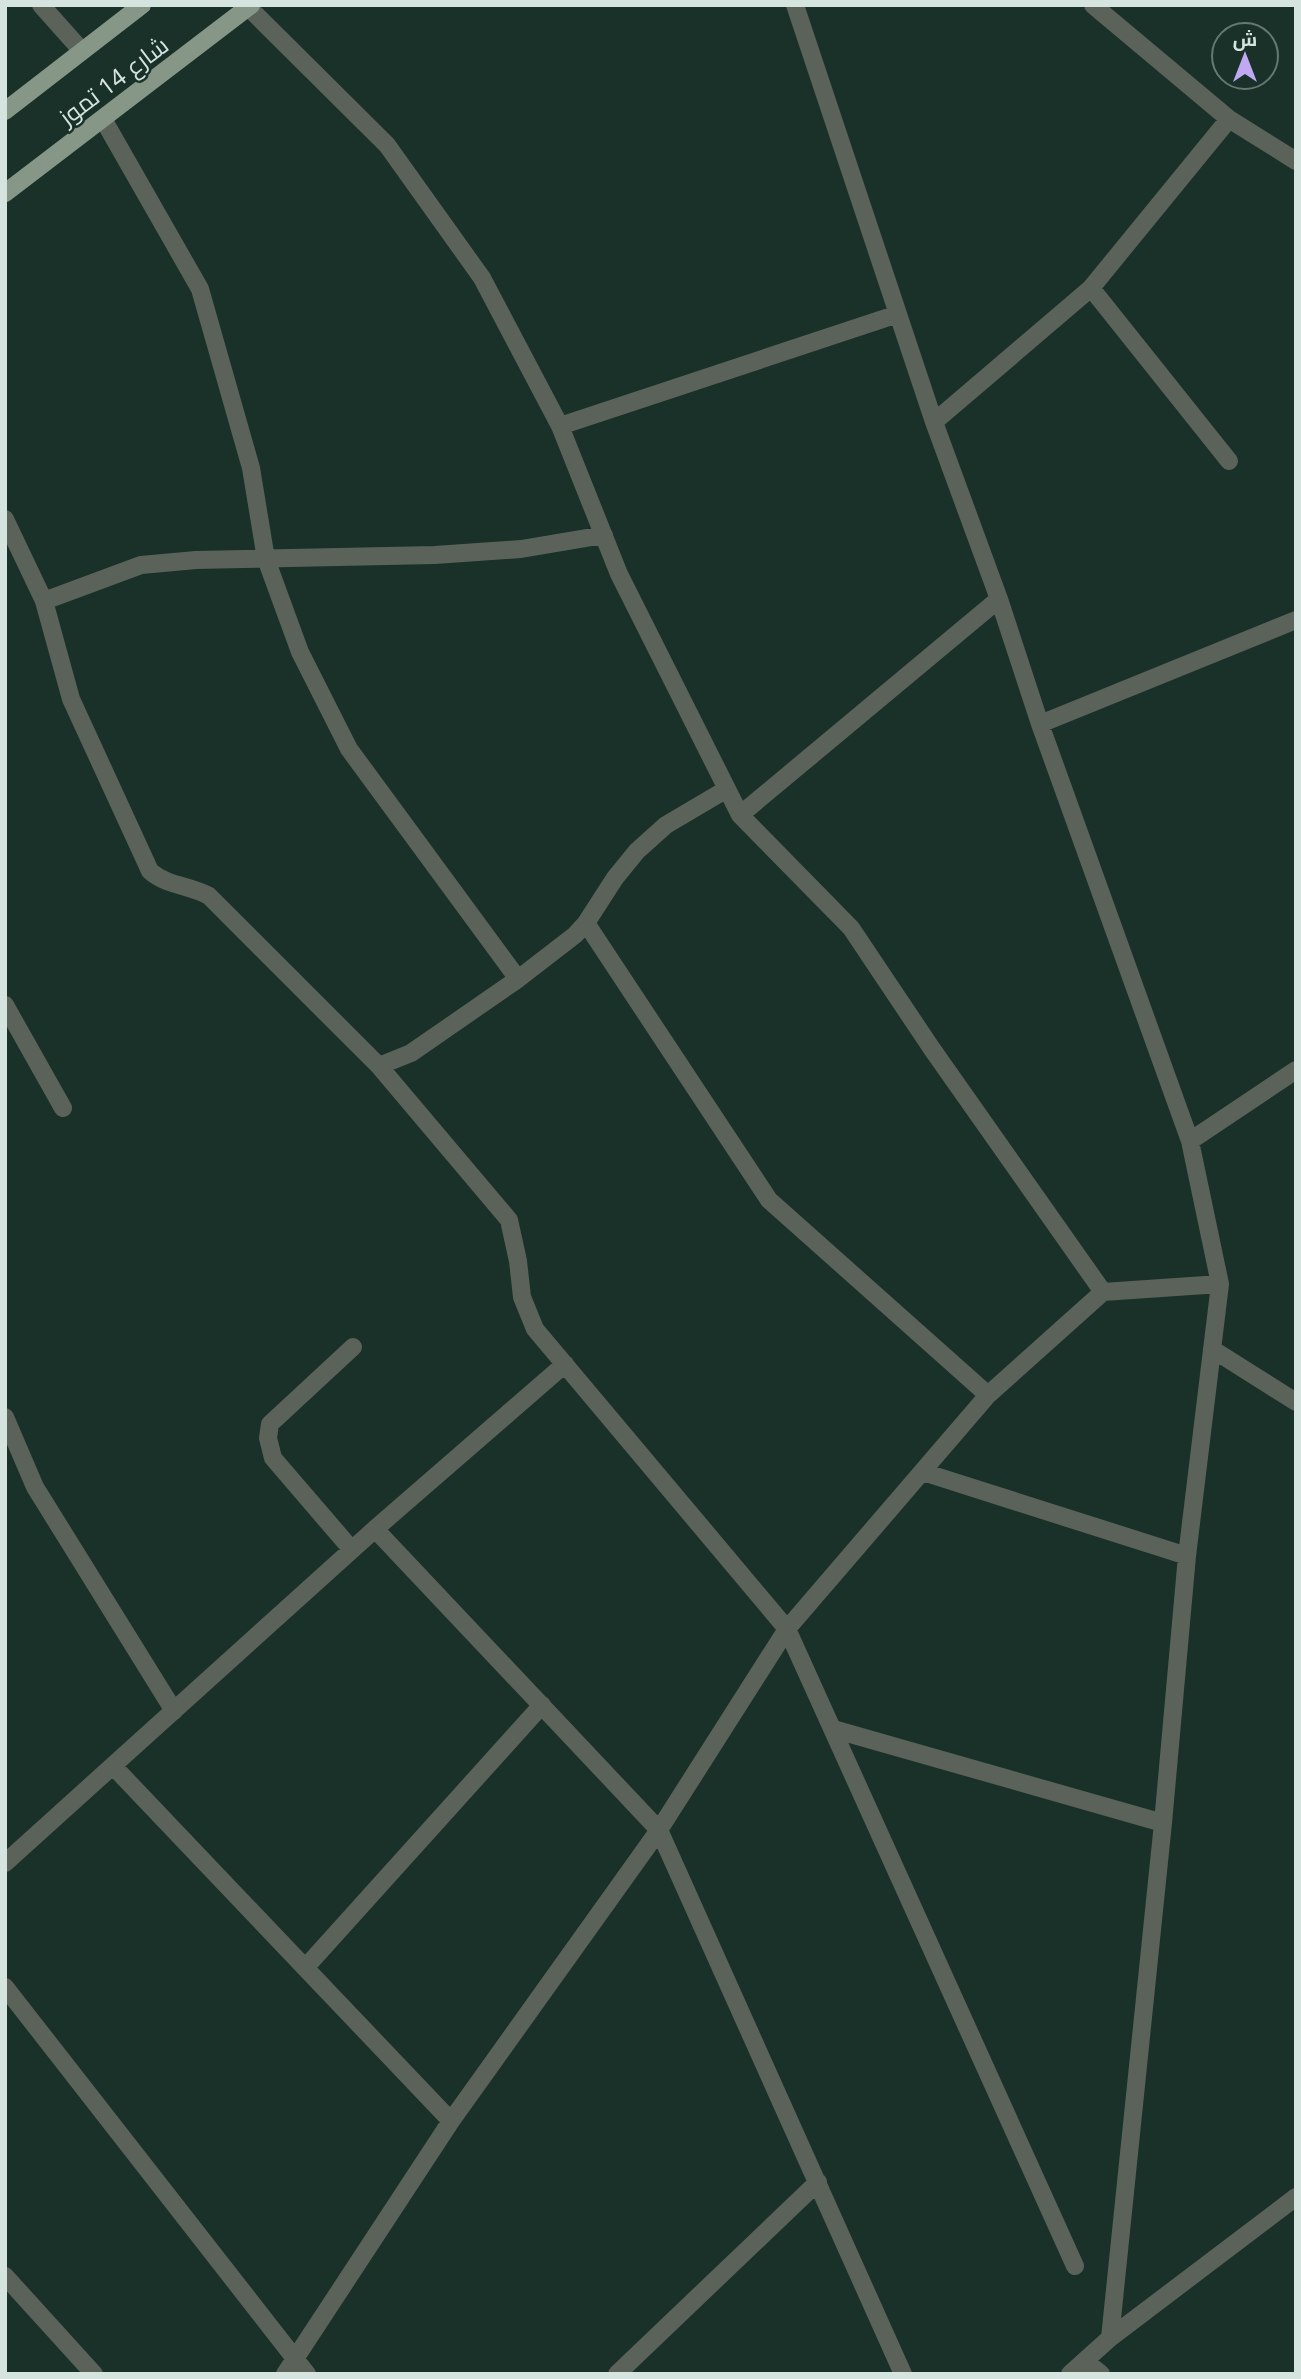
<svg xmlns="http://www.w3.org/2000/svg" width="1301" height="2379" font-family="'Noto Sans',Cairo,sans-serif">
<style>
.lines{fill:none;stroke-linecap:round;stroke-linejoin:round}
.minor{stroke:#5a625a;stroke-width:18}
.major{stroke:#879787;stroke-width:18}
.labels{text-anchor:middle;dominant-baseline:central;stroke-width:5;stroke-linejoin:round;paint-order:stroke}
.street-label{font-size:24px;fill:#d6e4df;stroke:#193129}
</style>
<rect width="100%" height="100%" fill="#193129"/>
<g class="lines">
<path class="minor" d="M41 5 82 51
M795 5 934 422 999 599 1040 724 1190 1141 1220 1284 1187 1556 1163 1823 1110 2338
M1093 5 1229 119 1296 161
M248 7 387 145 482 278 560 426 619 574 740 815 851 928 932 1049 1103 1292
M103 119 200 289 251 468 266 559 300 652 349 749 518 979
M1091 288 1229 461
M934 422 1091 288 1229 119
M560 426 898 314
M5 519 44 601 71 699 150 871C167 886 189 885 209 896L379 1066 509 1220 518 1261 522 1297 535 1329 787 1629 1075 2266
M44 601 141 565 196 560 435 555 521 549 604 535
M1040 724 1296 620
M740 815 999 599
M586 923 769 1200 988 1395
M5 1005 63 1108
M379 1066 411 1053 518 979 575 935 586 923 615 878 637 851 666 825 727 789
M1190 1141 1296 1070
M1212 1349 1296 1402
M5 1417 35 1487 174 1711
M923 1472 1187 1556
M375 1529 659 1830 903 2374
M352 1550 273 1458 268 1438 270 1424 353 1347
M833 1729 1163 1823
M113 1766 451 2121
M5 1863 375 1529 565 1364
M305 1968 542 1705
M5 1987 307 2374
M5 2276 94 2374
M1085 2361 1101 2374
M285 2374 451 2121 659 1830 787 1629 988 1395 1103 1292 1220 1284
M617 2374 818 2182
M1070 2374 1110 2338 1296 2197"/>
<path class="major" d="M5 111 142 5
M5 193 251 5"/>
</g>
<g class="labels">
<g class="street-label">
<text transform="translate(113 80) rotate(-37)">شارع 14 تموز</text>
</g>
</g>
<rect width="1301" height="2379" fill="none" stroke="#d6e4df" stroke-width="14"/>
<g transform="translate(1245 56)"><circle r="33" fill="#193129" stroke="#657972" stroke-width="2"/>
<path d="M0-5L12 26L0 18L-12 26Z" fill="#c0a8f3"/>
<text y="-10" font-size="19" font-weight="bold" text-anchor="middle" fill="#d6e4df">ش</text>
</g>
</svg>
